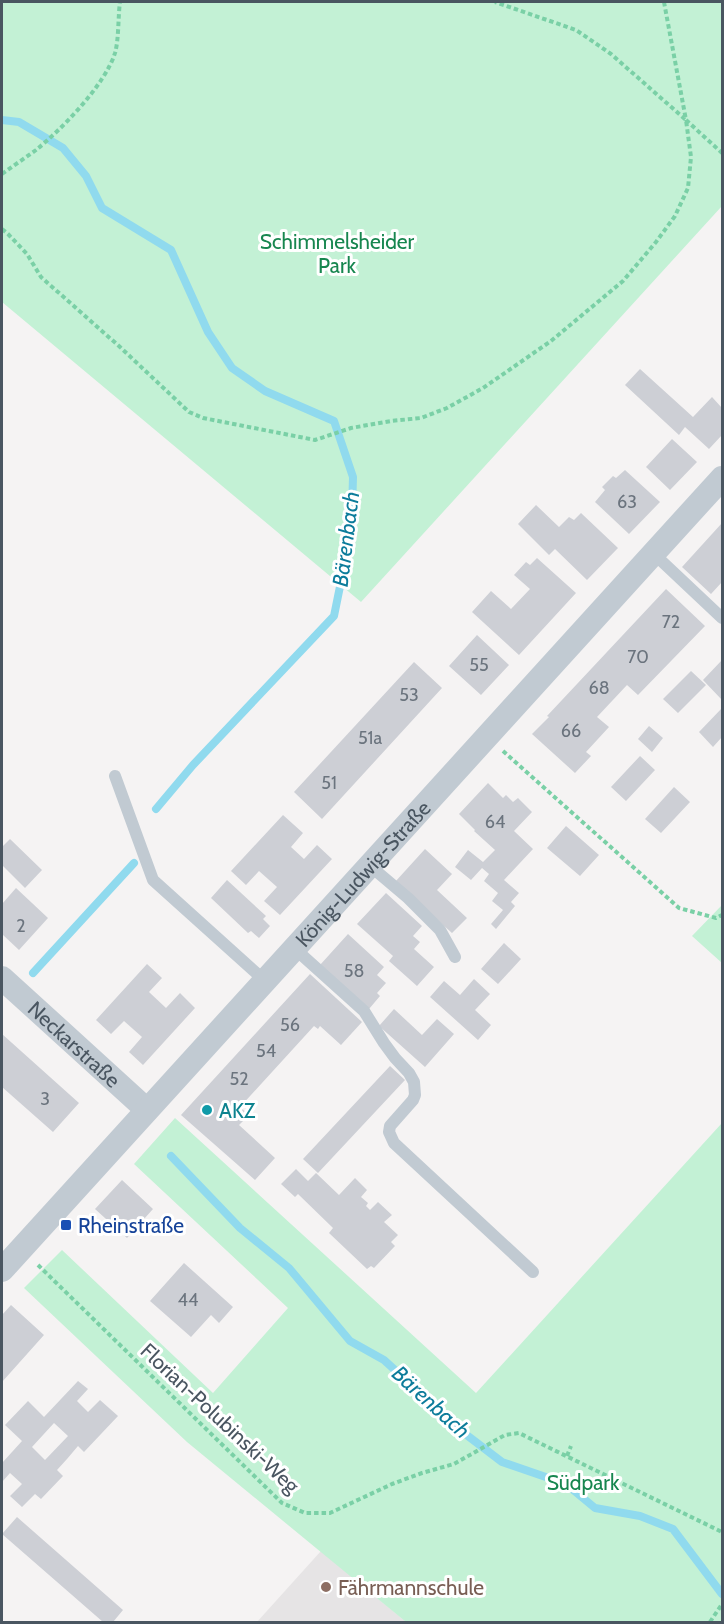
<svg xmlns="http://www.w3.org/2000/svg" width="724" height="1624" font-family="Cabin,sans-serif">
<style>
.education{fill:#e6e4e5}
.green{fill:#c3f1d5}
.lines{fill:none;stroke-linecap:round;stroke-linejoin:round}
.stream{stroke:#90daee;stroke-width:8}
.building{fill:#cdcfd5;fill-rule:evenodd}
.path{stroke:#7ad0a6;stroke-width:4;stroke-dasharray:4.5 3;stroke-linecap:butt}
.lane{stroke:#c1cad2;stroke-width:12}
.street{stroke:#c1cad2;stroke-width:24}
.culture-dot{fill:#0f9aa8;stroke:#fff;stroke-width:2}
.transit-dot{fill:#1a4fb4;stroke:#fff;stroke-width:2}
.education-dot{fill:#8d6e63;stroke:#fff;stroke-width:2}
.labels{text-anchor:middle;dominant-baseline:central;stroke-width:6;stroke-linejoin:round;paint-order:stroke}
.number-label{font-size:18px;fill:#6b747e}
.park-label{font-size:21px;fill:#17864f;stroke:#fff}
.street-label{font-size:21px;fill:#4a5661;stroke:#fff}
.culture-label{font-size:21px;fill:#0d838f;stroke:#fff;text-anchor:start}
.transit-label{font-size:21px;fill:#164399;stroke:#fff;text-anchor:start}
.education-label{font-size:21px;fill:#785e54;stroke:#fff;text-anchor:start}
.water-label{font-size:22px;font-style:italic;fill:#0c7c9b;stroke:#fff}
</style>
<rect width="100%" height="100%" fill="#f5f3f3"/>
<path class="education" d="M321 1551 406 1622H257Z"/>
<path class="green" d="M2 2H722V206L361 602 2 302Z
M722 905V963L692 936Z
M175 1118 476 1393 722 1123V1622H406L187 1442 24 1288 62 1250 213 1393 288 1308 134 1164Z"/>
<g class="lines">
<path class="stream" d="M2 120 19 122 63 148 86 176 102 208 171 250 208 332 232 368 265 391 334 421 353 477 352 512 348 547 334 616 193 765 156 809
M33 973 134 863
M171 1156 240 1228 289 1268 350 1341 384 1360 464 1433 502 1462 566 1484 595 1508 640 1516 673 1529 722 1594"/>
</g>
<path class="building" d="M640 369 693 417 712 397 722 408V435L709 449 685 427 679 435 625 385Z
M672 439 697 462 670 490 646 467Z
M625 470 660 502 629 534 595 502 605 490 602 487 613 476 616 478Z
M536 505 559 527 569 517 574 520 581 513 618 548 587 580 555 549 549 555 518 524Z
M722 523V582L711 594 682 567Z
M537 558 576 593 519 655 472 612 491 591 511 609 530 589 514 575 526 562 530 565Z
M666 589 705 626 638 695 627 685 597 717 609 727 586 752 591 756 575 773 532 734 549 717 547 716Z
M477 635 509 665 481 695 449 666Z
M722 660V700L703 680Z
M414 662 442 688 322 819 294 792Z
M691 671 706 685 678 713 663 699Z
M722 708V737L713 747 699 732Z
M649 726 663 738 652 752 638 739Z
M640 756 655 770 626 801 611 787Z
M488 783 503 798 506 795 513 802 518 798 532 812 514 831 533 849 504 880 519 893 511 902 515 906 496 929 491 924 503 910 492 901 498 893 484 881 489 874 482 868 471 880 455 867 468 850 483 862 495 850 474 831 475 830 459 814Z
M674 787 690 802 661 833 645 819Z
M283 815 303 833 291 847 304 859 317 845 332 859 280 915 264 901 277 887 259 871 246 885 231 871Z
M566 826 599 855 580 876 547 848Z
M10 839 42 870 25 888 2 865V847Z
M425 849 452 874 437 890 467 918 452 933 395 882Z
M227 880 266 916 263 919 270 926 259 938 251 931 248 933 211 898Z
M16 888 48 918 19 950 2 934V904Z
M386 893 422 926 413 936 420 942 414 949 434 967 417 986 389 961 393 956 357 924Z
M348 934 384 967 377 975 386 983 377 993 380 996 369 1009 320 965Z
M504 943 521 959 498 984 481 969Z
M147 964 162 978 149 992 166 1008 180 993 195 1008 143 1065 129 1052 142 1037 124 1021 111 1034 96 1020Z
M310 974 362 1022 341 1045 320 1026 318 1029 314 1026 240 1107 249 1115 239 1125 275 1158 255 1180 181 1115Z
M474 979 490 994 475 1010 491 1025 478 1040 430 997 444 981 460 995Z
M394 1009 422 1035 437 1019 454 1034 425 1067 379 1026Z
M2 1034 79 1103 53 1132 2 1087Z
M390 1066 405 1080 318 1173 303 1159Z
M296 1169 308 1181 316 1173 339 1195 355 1178 367 1190 361 1197 368 1203 366 1206 370 1210 378 1202 392 1215 384 1222 398 1235 391 1242 395 1246 374 1268 371 1266 367 1269 329 1233 333 1228 298 1194 295 1197 281 1184Z
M122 1180 153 1209 127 1238 95 1209Z
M184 1263 233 1307 219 1323 211 1315 191 1337 150 1301Z
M11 1305 44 1335 2 1382V1315Z
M78 1381 88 1389 77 1401 88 1412 100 1400 118 1416 84 1452 78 1446 67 1459 57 1470 63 1476 41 1499 35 1494 22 1507 10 1496 22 1484 10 1473 2 1482V1463L22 1441 5 1425 28 1401 44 1417ZM54 1423 68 1436 45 1460 32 1447Z
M17 1517 123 1610 113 1622H103L2 1534Z"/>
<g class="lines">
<path class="path" d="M664 2 686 120 722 153
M2 174C13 166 25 158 36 150 62 129 105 85 115 53 119 39 118 16 120 2
M2 229 8 234 27 254 41 277 120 347 189 412 203 418 315 440 351 428 391 421 421 418 447 408 483 388 551 341 623 281 656 242 675 216 688 188 691 157 686 120 611 54 576 30 495 2
M503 751 679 908 716 918 722 915
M38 1265 282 1503 305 1513H330L392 1484 422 1473 454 1464 505 1435 519 1433 722 1532
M567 1456 571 1446
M710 1622 722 1604"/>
<path class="lane" d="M653 553 722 618
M115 776 153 880 264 980
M369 865 408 898 440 930 455 957
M294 948 364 1011 384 1043 395 1058 409 1073 414 1082 415 1095 413 1100 390 1126 389 1132 394 1143 533 1272"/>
<g class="street">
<path id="s1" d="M2 978 147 1110"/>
<path id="s2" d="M2 1270 722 478"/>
</g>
</g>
<circle class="culture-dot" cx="207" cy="1110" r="6"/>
<rect class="transit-dot" x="60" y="1219" width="12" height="12" rx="3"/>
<circle class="education-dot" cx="326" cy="1587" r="6"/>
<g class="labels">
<g class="number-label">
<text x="627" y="502">63</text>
<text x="671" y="622">72</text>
<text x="638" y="657">70</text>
<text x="479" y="665">55</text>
<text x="599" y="688">68</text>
<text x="409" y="695">53</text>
<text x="571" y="731">66</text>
<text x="370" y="738">51a</text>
<text x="329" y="783">51</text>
<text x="495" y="822">64</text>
<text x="21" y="926">2</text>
<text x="354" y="971">58</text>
<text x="290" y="1025">56</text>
<text x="266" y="1051">54</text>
<text x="239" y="1079">52</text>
<text x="45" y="1099">3</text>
<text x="188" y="1300">44</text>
</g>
<g class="park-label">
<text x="337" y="241">Schimmelsheider<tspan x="337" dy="24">Park</tspan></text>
<text x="583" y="1482">Südpark</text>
</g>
<g class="street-label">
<text stroke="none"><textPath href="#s2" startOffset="536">König-Ludwig-Straße</textPath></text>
<text stroke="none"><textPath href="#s1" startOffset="98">Neckarstraße</textPath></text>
<text transform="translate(220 1418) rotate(43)">Florian-Polubinski-Weg</text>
</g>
<g class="culture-label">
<text x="219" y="1110">AKZ</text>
</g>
<g class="transit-label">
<text x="78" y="1225">Rheinstraße</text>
</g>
<g class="education-label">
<text x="338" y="1587">Fährmannschule</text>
</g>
<g class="water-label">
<text transform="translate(346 539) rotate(-83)">Bärenbach</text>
<text transform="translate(431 1402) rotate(42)">Bärenbach</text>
</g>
</g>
<rect width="724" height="1624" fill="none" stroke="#4a5661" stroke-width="6"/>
</svg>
